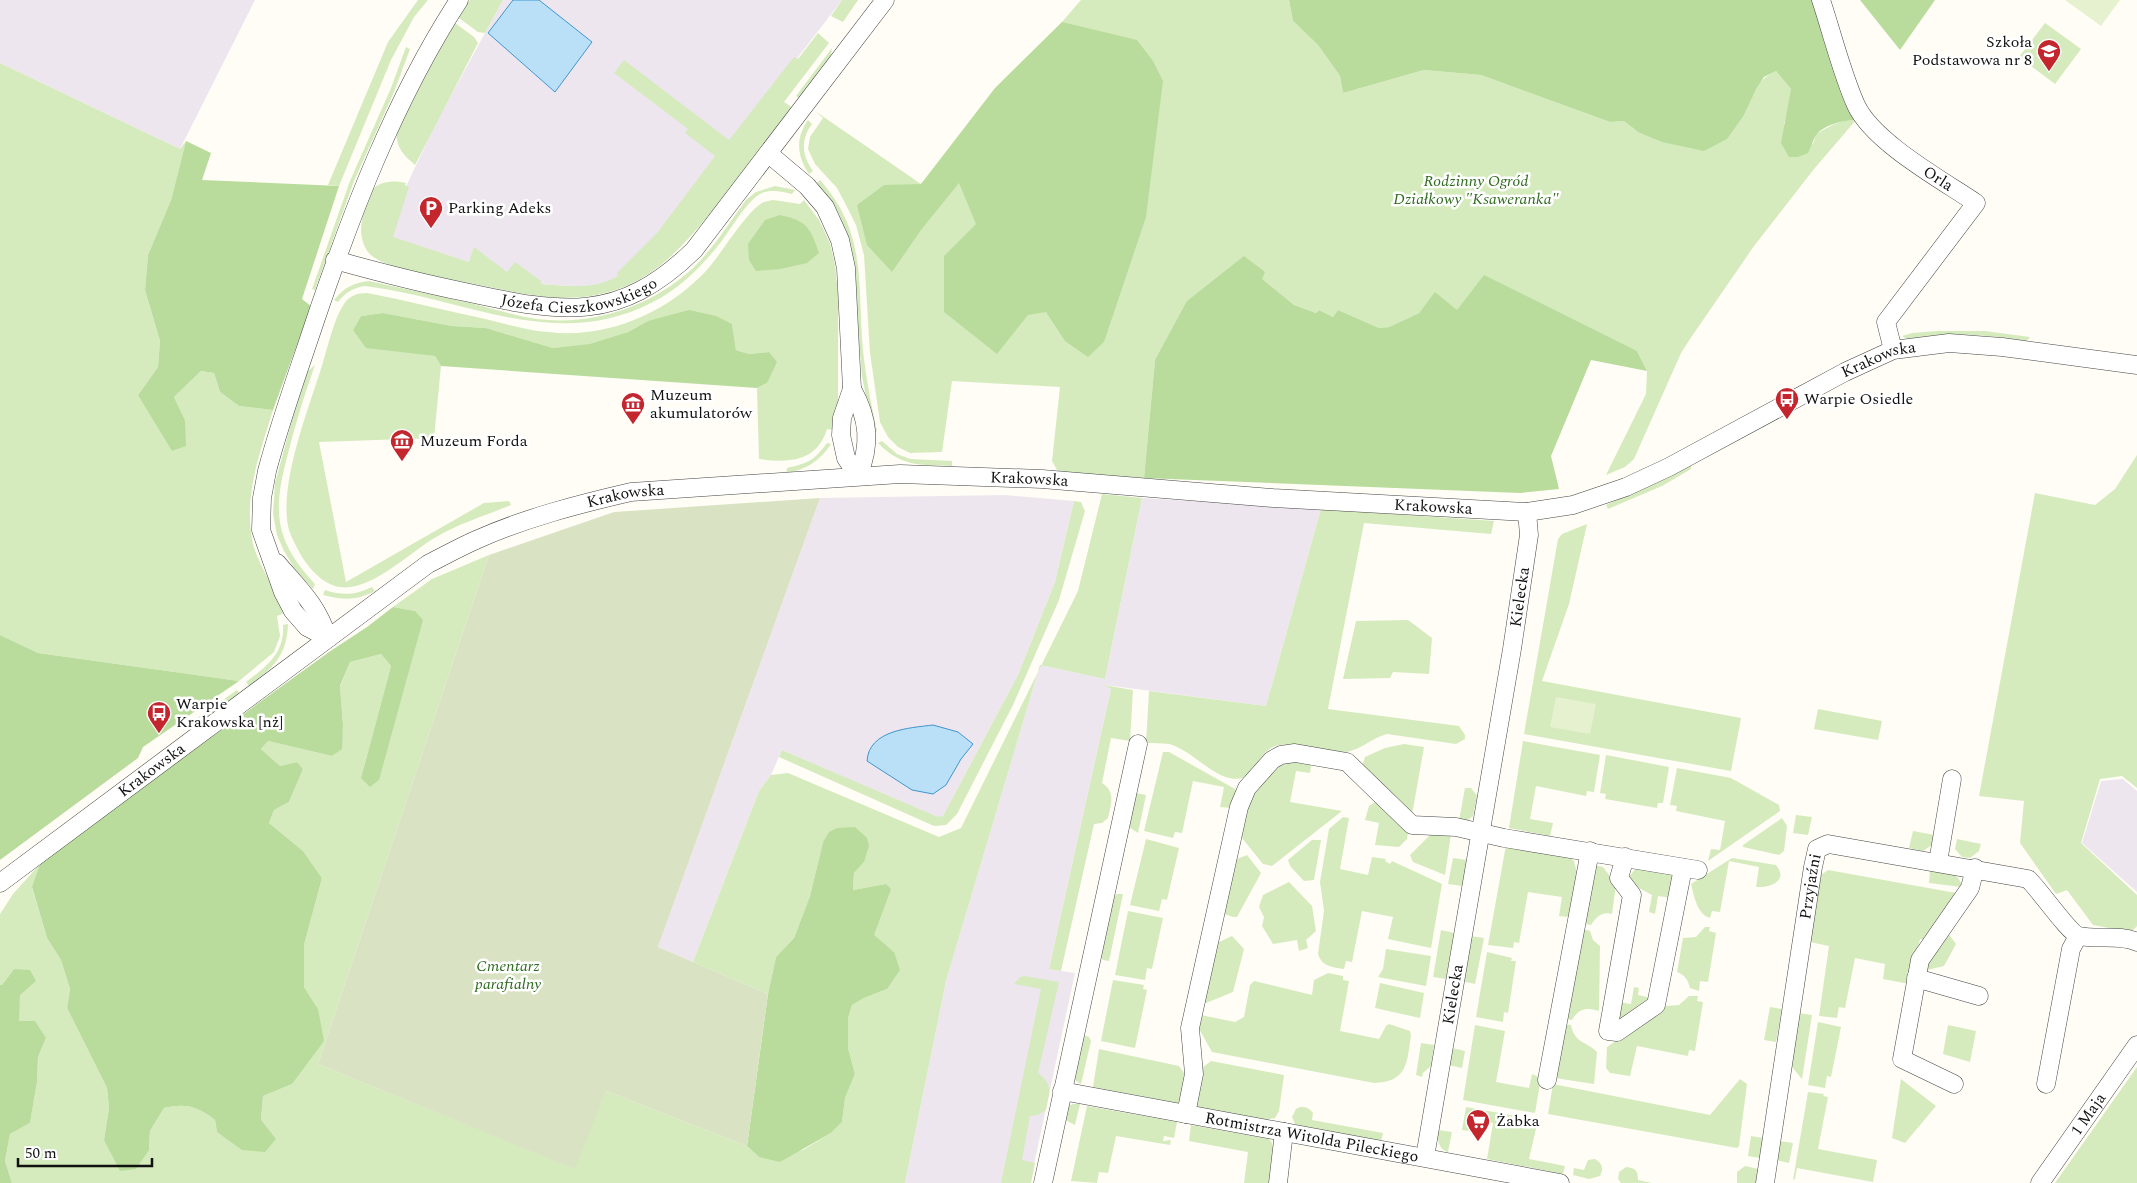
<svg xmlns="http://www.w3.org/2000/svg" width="2137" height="1183" font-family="Spectral,serif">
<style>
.industrial{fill:#eee6ef}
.green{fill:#d5ebbd}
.forest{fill:#b9dc9c}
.cemetery{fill:#d9e3c4}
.pitch{fill:#e6f2cf}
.water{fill:#b9e0f7;stroke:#3f96cf}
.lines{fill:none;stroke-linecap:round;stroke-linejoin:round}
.street-casing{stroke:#444;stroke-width:19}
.street{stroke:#fff;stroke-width:18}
.labels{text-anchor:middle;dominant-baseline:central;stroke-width:5;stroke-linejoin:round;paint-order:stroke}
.poi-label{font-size:16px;fill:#111;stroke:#fff;text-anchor:start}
.street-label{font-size:16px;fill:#111;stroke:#fff}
.park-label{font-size:16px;font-style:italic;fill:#2f6b1f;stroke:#fff}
</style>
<rect width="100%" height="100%" fill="#fffdf5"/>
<path class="industrial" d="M0 0H255L180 149 0 63Z
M503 0H842L638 265 608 282 582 287 540 284 383 235 436 123Z
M1005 495 1074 501 1055 582 1018 675 943 816 938 818 782 750 771 775 759 791 693 962 658 947 820 498Z
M1142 498 1321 509 1266 706 1105 685 1111 689 1049 969 1075 973 1030 1183H905L946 981 1040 665 1105 679Z
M2123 779 2137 791V892L2082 843 2101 781Z"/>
<path class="green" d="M418 0H428L414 17 391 60 339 186 328 185 388 42Z
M470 0H503L485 33 478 32 459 18Z
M842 0H858L843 22 831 16Z
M1081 0H1289L1293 21 1318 45 1340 76 1343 93 1424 70 1481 75 1610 122 1624 121 1638 132 1744 115C1752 96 1756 80 1776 71L1791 89 1790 103 1784 124 1813 144 1816 134C1830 126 1840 120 1856 120L1814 169 1754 246 1690 339 1681 353 1634 459 1625 467 1606 475 1646 394 1647 371 1637 351 1456 310 1435 293 1419 313 1389 327 1379 328 1338 310 1333 317 1319 310 1316 313 1294 305 1261 279 1155 360 1144 478 1065 474 1057 470 1052 461 1060 387 952 381 942 452 910 453 898 447 888 437 880 422 870 353 864 255 856 225 845 203 837 188 815 164 808 149 810 137 823 118 815 111 921 184Z
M455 23 474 37 478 43 415 165C407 158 399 151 397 140 393 125 445 42 455 23Z
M2045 23 2081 49 2055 84 2019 57Z
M818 33 829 43 784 102 793 108C767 142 741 176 714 209 676 254 646 290 583 297 543 301 502 289 464 282 443 279 379 268 368 252 357 236 361 219 367 202 369 198 370 191 374 188 381 181 396 180 406 183L405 185 409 187 393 237 469 262 474 247 507 272 515 262 541 281V284C567 286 594 290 618 276L617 273 657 233 715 156 685 133 688 129 614 73 624 60 729 140 794 57 798 59Z
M406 47 410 49 394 92 354 181 315 290 312 289 350 181 391 88Z
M832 48 830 61 800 99 796 96Z
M0 63 180 149 186 141 171 200 148 255 145 290 160 341 158 367 138 395 185 420 174 397 201 371 214 373 220 392 239 406 273 410C260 453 244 494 252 539 256 562 276 591 287 612L277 616 280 636 274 652 239 681 38 653 0 635Z
M808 120 812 124C801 139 801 155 813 171L809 174C797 156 795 139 808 120Z
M820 180C868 234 857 285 863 351 866 378 871 404 877 431L873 433 862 376 850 245 839 214 830 198 817 183Z
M775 186 795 190 792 194C783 192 772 189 762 193 747 200 731 229 721 242 702 266 681 288 653 302 555 353 465 298 365 286 353 288 346 292 338 302L334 300C345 287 353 283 369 281 404 289 439 296 474 304 494 309 516 316 537 319 593 326 650 307 692 269 713 249 729 223 746 200L756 192Z
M773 200 800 204 804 200 819 220 830 243 835 265 838 293V431L827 429C817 462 789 463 759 459L757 388 767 383 769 352 749 354 736 350 732 324 648 321 628 332 590 345 553 348 486 328 452 326 383 313 361 316 353 330 411 352 435 356 441 366 434 438 319 442 346 582 484 503 509 501 511 505C487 515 460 523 438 536 410 551 368 596 335 586 321 582 310 569 302 557 297 548 292 539 289 530 278 489 306 415 319 375 326 355 333 320 344 304 349 296 357 293 367 293 405 300 443 310 481 318 503 323 525 330 548 332 606 339 665 314 705 272 721 255 745 213 762 203 765 201 770 201 773 200Z
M1937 331H1985L2030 337 2027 341C1996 337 1963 332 1932 336 1922 337 1910 343 1902 336L1912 333Z
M315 365C305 393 296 421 289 450 273 508 272 538 315 584L313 589 296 571 284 551 277 535 273 514 275 483 294 413 308 371Z
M882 441 897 454 910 459 952 461V466C921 465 901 467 878 443Z
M827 443 831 444C820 461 806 470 786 473L787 468C808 463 814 461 827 443Z
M2137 455V788L2122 776 2100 779 2081 843 2137 895V926L2131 932 2093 925 2067 890 2056 894 2020 843 2024 801 1979 796 2035 493 2095 505 2115 489Z
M1691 465V469L1662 486 1608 509 1606 505Z
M1102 494 1142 498 1105 679 1040 665 946 981 905 1183H12L5 1161 10 1134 30 1123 37 1082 38 1057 46 1038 18 1021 20 995 14 969 2 985H0V914L13 894 40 864 32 888 47 938 61 960 70 989 67 1008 107 1088 109 1108 104 1140 149 1150 150 1131 164 1108C186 1103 197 1106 215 1120L217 1132 261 1120 263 1096 292 1084 318 1009 304 987V945L322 878 303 851 269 823 274 810 289 802 303 769 297 762 280 766 261 749 268 741 332 756 341 749 343 725 340 687 350 662 381 654 391 666 361 778 415 611 393 607 432 579 489 555 318 1064 574 1168 606 1091 747 1146 759 1157 803 1150 831 1133 842 1122 845 1098 855 1074 848 1048V1018L852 1005 864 998 887 989 894 952 873 935 886 884 853 890 854 873 864 862 823 842 810 896 794 938 776 957 768 994 693 962 759 791 771 775 788 773 939 837 961 828 1078 591Z
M1074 501 1081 502 1085 511 1059 600 1013 705 957 814 946 825 934 826 779 757 782 750 938 817 943 816 1018 675 1055 582Z
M1321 509 1494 521 1491 534 1364 523 1328 709 1459 726 1465 735V739L1456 744 1387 734C1374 737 1357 752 1345 752 1328 752 1286 740 1273 747 1255 756 1257 784 1229 778 1209 773 1189 749 1169 744 1162 743 1153 743 1146 743L1149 691 1266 706Z
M1587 524 1569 604 1542 681 1741 718 1731 771 1524 734 1558 539 1562 534Z
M372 587 375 591C356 601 343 600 323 595L325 590C343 596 355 595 372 587Z
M1408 620 1432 638 1429 674 1393 672 1390 678 1343 679 1356 621Z
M288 624C287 656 273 668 249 686L246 682C266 667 285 653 283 625Z
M1104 685 1133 690 1130 741 1111 738 1102 783C1116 792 1111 804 1108 818L1102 823 1094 824 1061 971 1049 969 1111 689Z
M237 690 239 693 209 716 196 719Z
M1818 709 1882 721 1878 740 1814 729Z
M1523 741 1600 755 1594 792 1587 791 1586 796 1536 786 1530 819 1553 823 1550 836 1509 828Z
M1404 744 1424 747 1412 815 1362 766 1365 757 1385 748Z
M1163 752H1169L1235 789 1237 793 1231 808 1220 807 1224 787 1193 781 1182 833 1175 832 1173 838 1144 831Z
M1606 755 1669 767 1663 803H1658L1657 808 1605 799 1606 794 1600 793Z
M1303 760 1311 765 1310 773 1296 771 1290 802 1342 811 1272 866 1263 864 1242 838C1244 814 1255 781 1276 768 1285 763 1294 762 1303 760Z
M1677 768 1731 778 1779 805 1780 811 1708 861 1711 849 1720 850 1725 821 1676 811 1677 806 1670 805Z
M1465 788H1471L1477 796 1473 816 1467 821H1459Z
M1136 793 1146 795 1138 833 1129 827 1126 821Z
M1378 800 1408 832 1407 839 1399 847 1375 845 1379 823 1365 820 1369 806Z
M1796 815 1812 817 1808 835 1793 833Z
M1343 817 1349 818 1340 869 1368 875 1372 857 1386 859 1385 861 1390 864 1392 861 1442 884 1431 948 1388 939 1393 917 1362 911 1352 962 1346 961 1344 969C1333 967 1322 967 1318 954L1324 911 1320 882 1329 829Z
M1782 818 1787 826 1784 851 1779 855 1743 847V845Z
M1913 831 1934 835 1932 845 1923 851 1909 848Z
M1438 833 1451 834 1445 875 1413 862 1410 855 1430 835Z
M1146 839 1179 848 1167 900 1162 899 1159 911 1130 905Z
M1957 839 1981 844 1979 851 1970 858 1962 857 1955 849Z
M1312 840H1321L1314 880 1304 881 1290 866 1288 860Z
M1506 845 1565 852 1574 861 1578 877 1571 913 1567 917 1559 916 1562 897 1528 892 1519 943 1514 942 1513 948 1488 945Z
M1247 855 1261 873 1237 917H1233L1224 914 1237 859Z
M1453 858 1467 860 1462 886 1448 884Z
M1732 858 1776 865C1789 881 1770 888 1756 887L1759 867 1729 861 1720 912 1712 911 1710 918C1697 914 1694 896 1691 884Z
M1594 865 1603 867 1616 884 1612 914C1602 911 1596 917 1591 925L1584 924Z
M1639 867 1670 873 1674 877 1672 898 1658 896 1655 914 1649 912 1652 895 1626 881 1635 869Z
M1828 870 1956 893 1926 940 1920 939 1909 984 1883 979 1885 964 1855 958 1845 1008 1839 1007 1837 1018 1819 1016 1829 946 1810 942 1821 875Z
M1930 870C1943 872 1960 871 1962 887L1929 883Z
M1289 882 1312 906 1316 931 1306 940 1308 948 1299 951 1297 940 1273 944 1262 926 1264 917 1259 907 1263 895Z
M1117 894H1123L1109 961 1103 960 1100 957 1112 898Z
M1128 911 1163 918 1152 969 1147 968 1145 980 1115 975Z
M1705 927H1710L1709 931 1716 933 1708 982 1700 981 1699 991 1690 988C1688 980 1685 975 1677 972L1683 938 1696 937Z
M1583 929 1590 931 1593 940 1600 946 1599 1011C1587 1007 1579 1008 1572 1020L1563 1019Z
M1441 930 1454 933 1446 979 1433 977Z
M1947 932 1956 944 1944 966 1927 970 1924 963Z
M1232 936 1244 949 1233 992 1206 1003 1204 1002 1217 943Z
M1470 936 1484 938 1475 984 1462 981Z
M1386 949 1431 956 1426 986 1378 977 1383 969Z
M1487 952 1512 958 1511 961H1516L1508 1013 1504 1012 1503 1022 1476 1017Z
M1328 973 1343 976V980L1349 981 1340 1031 1379 1039 1386 1026 1389 1024 1410 1031 1411 1035C1407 1062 1408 1082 1374 1083L1212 1052 1198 1027 1201 1015 1235 1022 1244 1017 1250 985 1254 981 1312 995 1314 980Z
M1025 976 1059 982 1038 1073C1054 1084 1049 1093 1046 1110L1038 1115 1030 1116 1022 1160 1035 1163 1031 1183H1001L1041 989 1014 984 1020 977Z
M1113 980 1144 985 1143 989 1147 990 1135 1048 1101 1041Z
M1380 983 1424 993 1420 1018 1375 1008Z
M1634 987 1639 988 1638 995 1651 998 1618 1023 1617 1002 1631 1004Z
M1689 996H1698L1697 1001 1703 1002 1695 1051 1689 1050 1688 1056 1637 1046 1630 1076 1610 1073 1606 1068 1607 1047 1666 1006 1679 1005Z
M1770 1007 1782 1009 1776 1042 1764 1040Z
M1798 1013 1812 1015 1802 1079 1792 1067V1061Z
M1818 1022 1841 1027 1831 1077 1827 1076 1825 1088 1808 1085Z
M1564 1024 1571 1025C1575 1044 1585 1040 1597 1052L1594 1084 1555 1078Z
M1475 1025 1505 1031 1496 1082 1529 1088 1532 1074 1541 1078 1535 1113 1463 1100Z
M1948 1025 1976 1031 1970 1062 1943 1054Z
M1082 1035 1089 1037 1091 1041 1081 1084 1076 1081 1073 1076Z
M1421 1043 1434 1045 1431 1066 1423 1073 1422 1077 1416 1075Z
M1452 1048 1465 1051 1462 1068 1448 1065Z
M1099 1049 1179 1066 1186 1076 1183 1098 1178 1103 1093 1087Z
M1211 1061 1284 1075 1279 1111 1275 1118 1266 1120 1194 1107 1202 1068Z
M2137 1067V1183H2055Z
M1740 1079 1747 1084 1739 1146 1737 1148 1548 1114 1553 1084 1710 1115Z
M1901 1079 1936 1106 1905 1143 1892 1138Z
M1808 1092 1824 1094 1823 1096 1828 1097 1818 1149 1877 1160 1873 1182 1797 1168 1795 1179 1793 1180Z
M1073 1104H1080L1075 1125 1063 1119 1068 1106Z
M1087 1106 1177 1122 1174 1138 1164 1136 1163 1141 1171 1140 1170 1145 1116 1136 1108 1173 1099 1172 1097 1183 1071 1181Z
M1300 1107C1307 1107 1309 1108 1313 1113L1312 1120 1383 1133 1381 1141 1298 1126 1295 1124 1292 1117 1296 1109Z
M1466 1107 1538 1120 1529 1159 1565 1166 1563 1174 1487 1159 1493 1123 1470 1119 1468 1131 1462 1130Z
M1191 1125 1269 1139C1279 1149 1271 1170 1269 1183H1244L1248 1152 1189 1141Z
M1438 1130 1452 1132 1448 1152C1437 1148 1438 1140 1438 1130Z
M1751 1136 1763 1138 1760 1158 1748 1156Z
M1779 1141 1793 1143 1789 1163 1776 1160Z
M1595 1159C1602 1163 1604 1168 1600 1176L1589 1179 1573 1175 1574 1168 1584 1170 1588 1160Z
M1745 1166 1758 1169 1756 1183H1737V1172Z
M1626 1167C1636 1168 1638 1171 1638 1180L1652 1183H1621L1618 1179 1619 1172Z"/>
<path class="forest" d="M1289 0H1815L1856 120C1845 120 1823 125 1816 135 1813 140 1811 147 1808 153L1798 157H1789L1781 143 1791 89 1776 71 1764 77 1756 89 1744 115 1727 139 1704 151 1662 142 1638 132 1624 121 1610 122 1481 75 1424 70 1343 93 1340 76 1318 45 1293 21Z
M1860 0H1935L1900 50Z
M1062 22 1137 40 1153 61 1163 81 1146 217 1104 342 1088 357 1065 341 1046 312 1028 315 997 354 944 312V256L976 224 959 183 921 230 892 272 867 245 857 205 884 185 921 184 995 88Z
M186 141 211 153 202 180 339 186 302 299 311 306 273 410 239 406 220 392 214 373 201 371 174 397 185 420 186 446 172 451 138 395 158 367 160 341 145 290 148 255 171 200Z
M780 215C807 221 810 227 819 253L807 263 780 269 756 271 749 260 748 244 765 220Z
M1244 256 1265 272 1262 279 1294 305 1316 313 1319 310 1333 317 1338 310 1379 328 1389 327 1419 313 1435 292 1457 310 1484 275 1637 351 1647 371 1591 360 1551 456 1559 489 1520 493 1144 478 1155 360 1187 301Z
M689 310 716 316 732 324 736 350 749 354 769 352 777 362 767 383 757 388 441 366 435 356 366 348 353 330 361 316 383 313 452 326 486 328 553 348 590 344 628 332 648 321Z
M393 607 415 611 423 620 379 780 370 787 361 778 391 666 381 654 350 662 340 686 343 725 342 749 332 756 268 741 261 749 280 766 297 762 303 769 289 802 274 810 269 823 303 851 322 878 304 945V987L318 1009 324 1041 292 1084 263 1096 261 1120 276 1139 265 1152 242 1150 217 1132 215 1120C197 1106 186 1103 164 1108L150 1131 149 1150 136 1169 120 1171 104 1140 109 1108 107 1088 67 1008 70 989 61 960 47 938 32 887 40 864 93 823 329 652 367 627Z
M0 635 38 653 239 681 143 747 138 758 0 860Z
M855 827 867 838 869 846 864 862 854 873 853 890 886 884 891 889 874 935 894 952 900 970 887 989 864 998 852 1005 848 1018V1048L855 1074 845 1098 842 1122 831 1133 780 1162 759 1157 747 1146 768 994 776 957 794 938 810 896 823 842 829 832 837 828Z
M14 969 30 970 36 981 20 995 19 1021H35L46 1038 38 1057 37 1082 30 1123 10 1134 5 1161 12 1183H0V985H2Z"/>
<path class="cemetery" d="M820 498 658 947 768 994 747 1146 606 1091 575 1169 318 1064 489 555 614 512Z"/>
<path class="pitch" d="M2065 0H2120L2101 26Z
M1556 697 1596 704 1590 734 1550 727Z"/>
<path class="water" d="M513 0H539L592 42 555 92 488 33Z
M933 725 958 732 973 744 961 759 946 785 933 794 912 790 867 761C869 730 909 728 933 725Z"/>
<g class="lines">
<g class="street-casing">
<g id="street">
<path id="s1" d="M1821 0C1832 33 1842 74 1856 105 1873 142 1942 180 1976 203L1886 322 1893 350"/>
<path d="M769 154 807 186 825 207 840 240 846 268 852 389 842 418 841 435 846 458 858 476"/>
<path id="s2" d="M335 260C378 272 421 283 465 292 562 313 618 324 694 250L885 0"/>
<path d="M852 389C869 419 871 445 858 476"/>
<path d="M277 563C300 590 316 603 328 638"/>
<path d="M328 638 307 627 293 611 283 592 261 530 262 498 267 471C280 422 297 375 313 327 351 214 394 100 459 0"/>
<path d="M1625 857 1619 878 1632 895 1608 1031 1617 1032 1656 1005 1683 868"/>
<path d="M1938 862 1952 779"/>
<path id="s3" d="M0 883 428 564C444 556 460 547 476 540 525 518 579 504 631 492L900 474 1042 479 1273 498 1527 512 1573 505 1626 487 1669 467 1845 372 1893 350 1949 343 2002 347 2137 365"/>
<path d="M1916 978 1979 996"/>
<path d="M1547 1080 1590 851"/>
<path d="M1954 1084 1902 1059 1920 960 1970 888 1975 868"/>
<path d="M2046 1084 2071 949 2078 936"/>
<path id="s4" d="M1062 1091 1560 1183"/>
<path d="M1186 1114 1194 1074 1190 1028 1239 807 1247 788 1272 760 1281 755 1295 753 1347 762 1412 825 1456 827 1504 838 1698 870"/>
<path id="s5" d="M1425 1157 1512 649 1529 535 1527 512"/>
<path d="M1043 1183 1138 744"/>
<path d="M1278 1183 1284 1132"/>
<path id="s6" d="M1765 1183 1813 867 1817 849 1828 844 2028 879C2039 889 2069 933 2079 936 2097 940 2121 934 2137 942"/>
<path id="s7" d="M2040 1183 2137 1045"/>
</g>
</g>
<use href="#street" class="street"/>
</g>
<defs>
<g id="school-pin" transform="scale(1.25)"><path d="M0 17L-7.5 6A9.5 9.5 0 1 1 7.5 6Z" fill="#c4262e" stroke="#fff"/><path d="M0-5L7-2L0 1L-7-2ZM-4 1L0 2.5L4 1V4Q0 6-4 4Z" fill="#fff"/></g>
<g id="parking-pin" transform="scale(1.25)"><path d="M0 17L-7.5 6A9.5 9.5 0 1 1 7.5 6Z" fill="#c4262e" stroke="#fff"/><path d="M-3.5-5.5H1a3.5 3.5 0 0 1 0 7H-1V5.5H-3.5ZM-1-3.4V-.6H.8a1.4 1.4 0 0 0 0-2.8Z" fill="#fff"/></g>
<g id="bus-pin" transform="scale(1.25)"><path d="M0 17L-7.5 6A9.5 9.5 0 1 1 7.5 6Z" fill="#c4262e" stroke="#fff"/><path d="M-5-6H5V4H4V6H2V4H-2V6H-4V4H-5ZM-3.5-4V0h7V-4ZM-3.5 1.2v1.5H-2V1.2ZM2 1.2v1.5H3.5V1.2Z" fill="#fff"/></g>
<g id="museum-pin" transform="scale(1.25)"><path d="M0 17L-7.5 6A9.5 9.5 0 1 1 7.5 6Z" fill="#c4262e" stroke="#fff"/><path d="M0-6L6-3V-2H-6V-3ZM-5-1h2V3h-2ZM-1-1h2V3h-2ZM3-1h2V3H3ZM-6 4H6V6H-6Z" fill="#fff"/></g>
<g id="supermarket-pin" transform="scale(1.25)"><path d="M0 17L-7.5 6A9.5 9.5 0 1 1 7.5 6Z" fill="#c4262e" stroke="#fff"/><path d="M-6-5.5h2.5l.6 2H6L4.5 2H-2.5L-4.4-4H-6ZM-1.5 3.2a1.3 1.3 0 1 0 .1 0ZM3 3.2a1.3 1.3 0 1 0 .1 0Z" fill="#fff"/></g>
</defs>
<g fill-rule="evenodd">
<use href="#school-pin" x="2049" y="51"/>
<use href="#parking-pin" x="431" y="208"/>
<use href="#bus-pin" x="1787" y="399"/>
<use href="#museum-pin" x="633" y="404"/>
<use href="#museum-pin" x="402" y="441"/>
<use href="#bus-pin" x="159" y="713"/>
<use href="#supermarket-pin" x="1478" y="1121"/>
</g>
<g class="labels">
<g class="poi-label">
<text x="2032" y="42" text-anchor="end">Szkoła<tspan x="2032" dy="18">Podstawowa nr 8</tspan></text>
<text x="448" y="208">Parking Adeks</text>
<text x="650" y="395">Muzeum<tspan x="650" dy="18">akumulatorów</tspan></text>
<text x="1804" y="399">Warpie Osiedle</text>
<text x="420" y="441">Muzeum Forda</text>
<text x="176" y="704">Warpie<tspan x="176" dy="18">Krakowska [nż]</tspan></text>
<text x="1496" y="1121">Żabka</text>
</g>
<g class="street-label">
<text stroke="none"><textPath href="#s1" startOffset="222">Orla</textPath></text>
<text stroke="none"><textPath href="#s2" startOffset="251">Józefa Cieszkowskiego</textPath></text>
<text stroke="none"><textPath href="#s3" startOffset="2034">Krakowska</textPath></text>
<text stroke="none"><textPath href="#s3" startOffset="1149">Krakowska</textPath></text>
<text stroke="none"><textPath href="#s3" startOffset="744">Krakowska</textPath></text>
<text stroke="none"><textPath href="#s3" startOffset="1554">Krakowska</textPath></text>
<text stroke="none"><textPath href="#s5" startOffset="568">Kielecka</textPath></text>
<text stroke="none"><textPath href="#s3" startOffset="189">Krakowska</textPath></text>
<text stroke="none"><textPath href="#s6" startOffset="300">Przyjaźni</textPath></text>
<text stroke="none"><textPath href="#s5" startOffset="165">Kielecka</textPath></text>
<text stroke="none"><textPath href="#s7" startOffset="84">1 Maja</textPath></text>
<text stroke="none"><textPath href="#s4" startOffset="254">Rotmistrza Witolda Pileckiego</textPath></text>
</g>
<g class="park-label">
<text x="1476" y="181">Rodzinny Ogród<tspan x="1476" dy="18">Działkowy "Ksaweranka"</tspan></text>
<text x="508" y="966">Cmentarz<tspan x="508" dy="18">parafialny</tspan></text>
</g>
</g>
<path d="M18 1158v8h134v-8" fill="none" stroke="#111111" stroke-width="2.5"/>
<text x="25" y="1158" font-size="15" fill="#111111" stroke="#ffffff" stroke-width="4" paint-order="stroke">50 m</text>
</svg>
